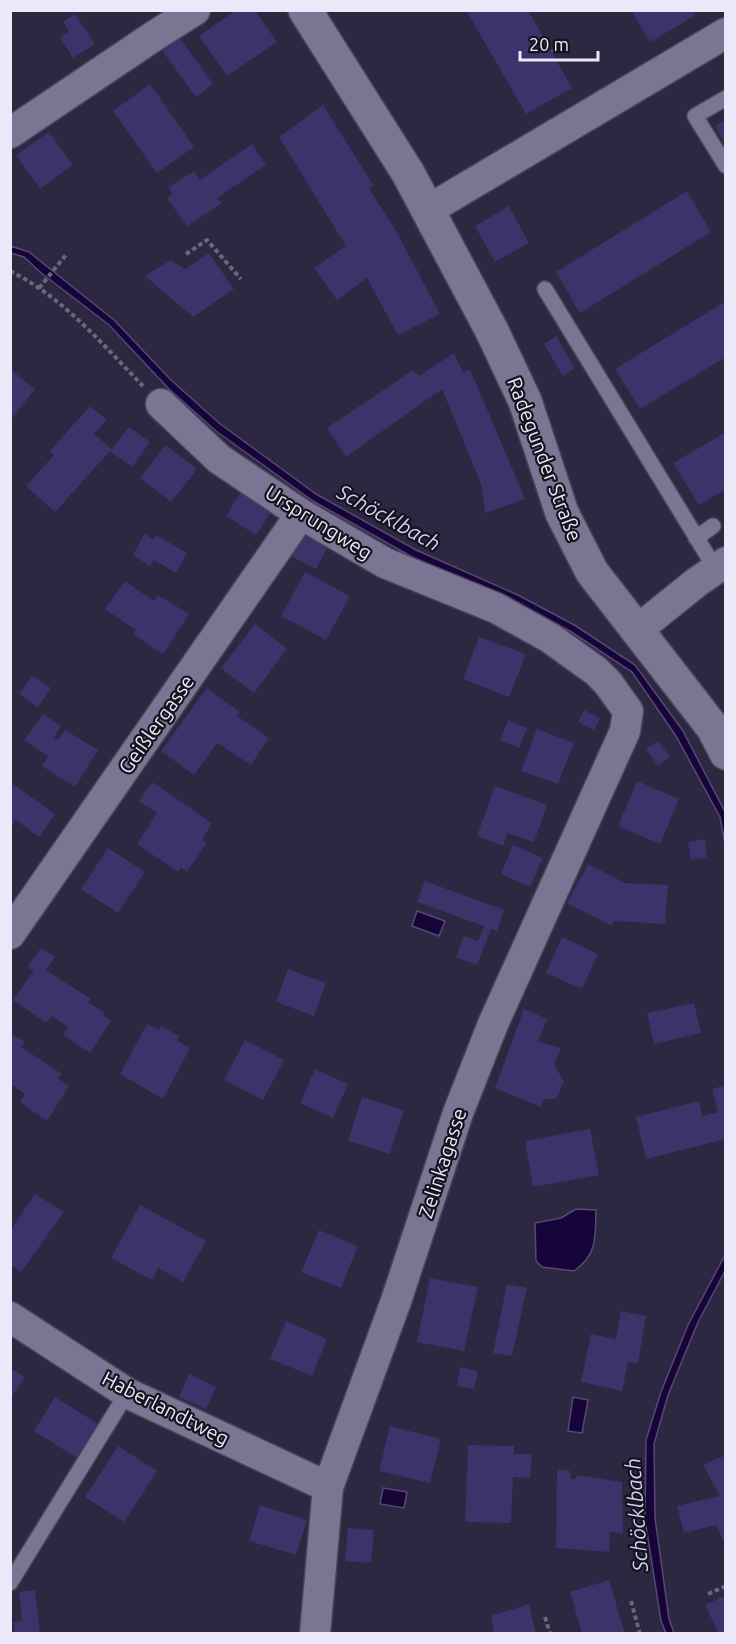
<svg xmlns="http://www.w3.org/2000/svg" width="736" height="1644" font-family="Ubuntu,sans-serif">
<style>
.water{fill:#17053a;stroke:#564973;stroke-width:1.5}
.building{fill:#3d3269}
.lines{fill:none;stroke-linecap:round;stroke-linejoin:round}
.service-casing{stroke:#484459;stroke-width:18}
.minor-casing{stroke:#484459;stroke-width:33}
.secondary-casing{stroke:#484459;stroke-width:36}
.path{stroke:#6a677d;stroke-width:4;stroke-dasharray:4.5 3;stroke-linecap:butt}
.service{stroke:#797593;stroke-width:15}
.minor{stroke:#797593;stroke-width:30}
.secondary{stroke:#797593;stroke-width:33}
.labels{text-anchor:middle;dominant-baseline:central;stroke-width:4.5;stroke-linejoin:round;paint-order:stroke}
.street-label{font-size:20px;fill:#eae8f9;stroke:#14131e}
.water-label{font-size:21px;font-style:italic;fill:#d3cff3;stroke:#14131e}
</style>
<rect width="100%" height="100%" fill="#2c2841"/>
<path class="water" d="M11 246 29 252 114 320 171 380 219 423 316 494 416 550 518 595 576 626 635 665 683 731 725 812V844L720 817 676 736 632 672 570 631 515 602 414 558 313 501 216 431 168 388 109 325 40 272 24 257 11 253Z
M417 911 445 921 439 936 412 926Z
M576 1209 596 1210C595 1237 598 1254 574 1271L542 1267 536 1261 535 1223 561 1218Z
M725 1255V1271L698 1322 668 1395 654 1444 655 1518 669 1619 674 1633H666L661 1621 645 1519 646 1440 661 1392 688 1325Z
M573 1397 588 1400 582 1433 568 1431Z
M383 1488 407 1492 404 1508 380 1504Z"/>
<path class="building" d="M236 10H255L277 42 227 76 199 36Z
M466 10H528L572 88 526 114Z
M631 10H693L696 15 650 42Z
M75 14 95 44 73 58 60 37 69 31 63 22Z
M179 37 213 84 196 97 161 49Z
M150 84 194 147 157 173 113 111Z
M323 105 373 185 369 189 395 229 440 314 398 335 367 278 337 300 314 268 346 246 279 137Z
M726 120V144L715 126Z
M49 132 73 165 40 189 16 155Z
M252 144 266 165 217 198 222 203 187 226 167 198 172 194 169 187 194 171 200 180Z
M687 191 711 232 580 313 556 272Z
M509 206 529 243 495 262 475 226Z
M209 253 234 289 193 317 145 276 171 260 185 269Z
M726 301V357L640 409 615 369Z
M556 336 575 368 563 376 544 344Z
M454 353 463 373 470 369 525 499 485 513 481 484 442 389 346 457 327 428 413 370 419 376Z
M10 369 35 389 10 421Z
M90 406 107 420 94 434 112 449 129 427 150 442 132 467 110 451 55 512 26 486 54 455 50 451Z
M726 432V489L699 505 673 463Z
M165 445 197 469 171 502 140 478Z
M241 492 271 512 256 535 226 516Z
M145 533 153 540 156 535 187 553 176 573 154 560 150 566 133 555Z
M302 534 328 546 316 569 291 556Z
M305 572 350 596 326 640 281 616Z
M125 581 154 601 158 595 189 614 163 654 133 634 136 630 105 609Z
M255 624 287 649 254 693 221 668Z
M479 637 526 654 509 697 463 679Z
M32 676 51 688 38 707 19 694Z
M207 688 240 712 237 716 269 738 251 765 217 743 194 775 161 751Z
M584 710 600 718 594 730 578 722Z
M43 714 61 726 54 737 58 740 65 730 98 750 75 787 42 766 48 756 24 740Z
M508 720 527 728 519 748 500 740Z
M537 729 574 743 558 784 521 771Z
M658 741 670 757 658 766 646 749Z
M637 781 679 799 660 844 618 826Z
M10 782 55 814 39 837 16 820 10 828Z
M152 782 212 823 202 840 207 843 187 872 181 867 178 872 137 844 157 813 139 801Z
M495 786 547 805 534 842 508 833 503 846 477 836Z
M705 839 707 857 691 860 688 842Z
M513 845 543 858 530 887 501 874Z
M108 848 145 872 118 913 81 889Z
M588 864 625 883 668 885 665 924 614 921 612 926 567 903Z
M425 881 504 910 497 931 491 929 477 965 456 957 464 936 478 941 484 926 417 902Z
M562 937 598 954 582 989 546 973Z
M41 948 55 957 46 970 91 999 88 1002 105 1013 103 1015 111 1021 90 1053 63 1035 68 1027 52 1016 46 1023 13 1000 34 970 27 967Z
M288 969 326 983 314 1016 276 1002Z
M694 1003 701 1033 654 1044 647 1013Z
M524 1009 547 1019 538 1042 561 1048 554 1064 564 1082 556 1099H544L541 1107 495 1088Z
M147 1024 159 1030 161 1026 179 1036 177 1041 190 1048 163 1099 120 1074Z
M10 1033 25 1042 21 1047 62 1074 58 1078 69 1086 47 1121 20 1102 25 1094 10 1084Z
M245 1040 284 1060 263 1100 224 1080Z
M315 1069 348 1084 333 1118 300 1103Z
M726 1085V1139L646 1159 636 1117 699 1101 702 1116 718 1112 712 1089Z
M362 1097 404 1110 390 1154 348 1141Z
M590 1129 599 1175 533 1187 525 1141Z
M35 1194 64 1212 21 1272 10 1264V1231Z
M140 1205 206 1241 183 1282 158 1268 152 1280 111 1258Z
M319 1230 358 1246 341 1288 301 1272Z
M430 1278 478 1287 464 1351 417 1342Z
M507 1284 527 1288 512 1356 493 1353Z
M621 1311 646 1316 638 1363 628 1362 622 1391 581 1382 591 1334 616 1339Z
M286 1321 327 1339 312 1376 270 1359Z
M460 1367 478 1371 474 1389 457 1386Z
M10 1368 25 1377 10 1399Z
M189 1374 216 1387 206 1409 179 1397Z
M55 1397 98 1424 77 1458 34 1431Z
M390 1426 441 1439 430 1483 379 1471Z
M468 1445 514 1446V1454H532L530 1478 513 1477 511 1523 465 1522Z
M118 1446 157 1471 124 1522 85 1497Z
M723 1456 726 1462V1546L716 1525 684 1533 677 1506 720 1496 703 1465Z
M557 1469 570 1471 571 1479H576L577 1475 622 1482 623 1534 610 1531 609 1552 556 1548Z
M260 1505 307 1520 296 1555 249 1541Z
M348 1528 374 1530 371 1563 345 1561Z
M609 1580 625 1634H582L570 1592Z
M35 1590 40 1634H15L13 1622 22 1621 19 1592Z
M726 1595V1634H719L705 1605Z
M529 1604 536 1634H494L491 1616Z"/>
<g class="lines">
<g class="service-casing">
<path id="service" d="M726 98 695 116 726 166
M545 289 715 568
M696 538 713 526
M10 1583 127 1393"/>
</g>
<g class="minor-casing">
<path id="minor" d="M10 133 154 36 195 10
M428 210 726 33
M161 404 219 459 301 514 385 563 496 608 550 638 596 671 608 683 628 711 625 731 493 1024 458 1113 396 1301 328 1487 315 1634
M636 631 697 582 726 562
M10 934 301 514
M10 1317 127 1393 328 1487"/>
</g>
<g class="secondary-casing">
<path id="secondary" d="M305 10 408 173 492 331 525 401 562 513 592 572 713 728 726 753"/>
</g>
<path class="path" d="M552 52 571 41
M186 254 207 240 241 279
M10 271C63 297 103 345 143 386
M39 288 66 255
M708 1594 726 1586
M631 1601 640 1634
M545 1617 550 1634"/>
<use href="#service" class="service"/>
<use href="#minor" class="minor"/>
<use href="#secondary" class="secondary"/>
</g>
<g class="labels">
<g class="street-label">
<text transform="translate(545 459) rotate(69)">Radegunder Straße</text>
<text transform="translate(319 522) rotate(32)">Ursprungweg</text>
<text transform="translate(156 724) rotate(-55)">Geißlergasse</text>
<text transform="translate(442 1163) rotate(-72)">Zelinkagasse</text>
<text transform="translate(166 1408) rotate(27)">Haberlandtweg</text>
</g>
<g class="water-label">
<text transform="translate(389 517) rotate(29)">Schöcklbach</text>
<text transform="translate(636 1515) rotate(-94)">Schöcklbach</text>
</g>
</g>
<rect width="736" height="1644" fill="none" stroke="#eae8f9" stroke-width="24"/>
<path d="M520 51v9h78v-9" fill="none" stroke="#eae8f9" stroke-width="3"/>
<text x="529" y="51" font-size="18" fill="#eae8f9" stroke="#14131e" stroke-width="4.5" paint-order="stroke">20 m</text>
</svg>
